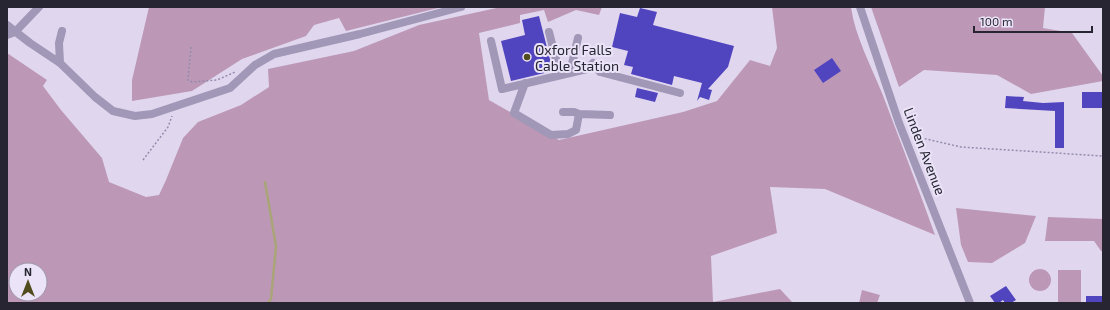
<svg xmlns="http://www.w3.org/2000/svg" width="1110" height="310" font-family="'Exo 2',sans-serif">
<style>
.green{fill:#bc98b6;fill-rule:evenodd}
.lines{fill:none;stroke-linecap:round;stroke-linejoin:round}
.stream{stroke:#aaa578;stroke-width:2.5}
.building{fill:#5145bf}
.path{stroke:#948bac;stroke-width:1.5;stroke-dasharray:2 2;stroke-linecap:butt}
.minor{stroke:#a197b7;stroke-width:8}
.poi-dot{fill:#504c1e;stroke:#ebe3f7;stroke-width:1.5}
.labels{text-anchor:middle;dominant-baseline:central;stroke-width:4;stroke-linejoin:round;paint-order:stroke}
.poi-label{font-size:14px;fill:#272532;stroke:#ebe3f7;text-anchor:start}
.street-label{font-size:14px;fill:#272532;stroke:#ebe3f7}
</style>
<rect width="100%" height="100%" fill="#e0d7ef"/>
<path class="green" d="M149 7H442L346 31 339 18 314 25 306 36 242 59 192 91 132 101V80Z
M501 7H602L599 15 576 10 548 22 544 10 520 15V23L479 33 489 100 559 140 683 112 717 101 750 60 770 66 777 48 772 7H851C855 36 871 66 882 93 900 140 918 188 935 235L825 189 770 187 777 233 711 256 713 302 780 289 793 303H7V53L47 80 43 86 61 110 102 158 109 182 146 197 159 195 166 180 183 138 198 122 241 105 269 87 268 69 354 51 419 25ZM16 270H40V294H16Z
M871 7H1045L1043 28 1072 33 1103 76V81L1031 94 997 75 924 70 899 87Z
M956 208 1036 216 1025 243 992 263 968 262 961 245Z
M1048 217 1103 219V251H1101L1094 241H1045Z
M1029 280a11 11 0 1 1 22 0a11 11 0 1 1-22 0Z
M1058 270H1081V303H1058Z
M862 290 880 295 877 303H859Z"/>
<g class="lines">
<path class="stream" d="M265 182 276 246 271 299 268 303"/>
</g>
<path class="building" d="M640 8 657 12 653 25 734 46 728 67 708 89 712 90 709 100 700 97 697 101 702 83 674 76 672 85 631 74 633 67 624 65 628 51 612 47 620 13 637 17Z
M539 16 553 71 511 81 501 41 525 35 522 20Z
M832 58 841 71 823 83 814 70Z
M637 88 658 93 655 102 635 97Z
M1082 92H1103V108H1082Z
M1006 96 1024 97 1023 101 1043 103 1064 102V148H1055V111L1005 108Z
M1006 286 1016 300 1011 303H1005L1003 300 999 303H995L990 296Z
M1086 296H1103V303H1086Z"/>
<g class="lines">
<path class="path" d="M191 47 188 80 192 82 217 80 235 72
M913 136 961 147 1103 156
M143 160 168 127 172 116"/>
<path class="minor" d="M860 7 899 123 970 303
M7 25 30 43 60 63 95 97 113 111 135 116 152 114 230 88 255 65 274 54 360 34 461 7
M549 32 560 75
M7 35 15 32 39 7
M491 41 502 89 587 69 593 63 600 72 680 93
M60 63 59 43 62 31
M574 72 572 64 578 38
M525 83 514 113 551 135 568 134 576 130 579 114 610 115
M563 112H574L579 114"/>
</g>
<circle class="poi-dot" cx="527" cy="57" r="4"/>
<g class="labels">
<g class="poi-label">
<text x="535" y="49">Oxford Falls<tspan x="535" dy="16">Cable Station</tspan></text>
</g>
<g class="street-label">
<text transform="translate(925 151) rotate(69)">Linden Avenue</text>
</g>
</g>
<rect width="1110" height="310" fill="none" stroke="#272532" stroke-width="16"/>
<g transform="translate(28 282)"><circle r="19" fill="#ebe3f7" stroke="#9d97a8"/>
<path d="M0-3L7 15L0 10L-7 15Z" fill="#504c1e"/>
<text y="-6" font-size="11" font-weight="bold" text-anchor="middle" fill="#272532">N</text>
</g>
<path d="M974 26v6h118v-6" fill="none" stroke="#272532" stroke-width="2"/>
<text x="980" y="26" font-size="12" fill="#272532" stroke="#ebe3f7" stroke-width="3" paint-order="stroke">100 m</text>
</svg>
